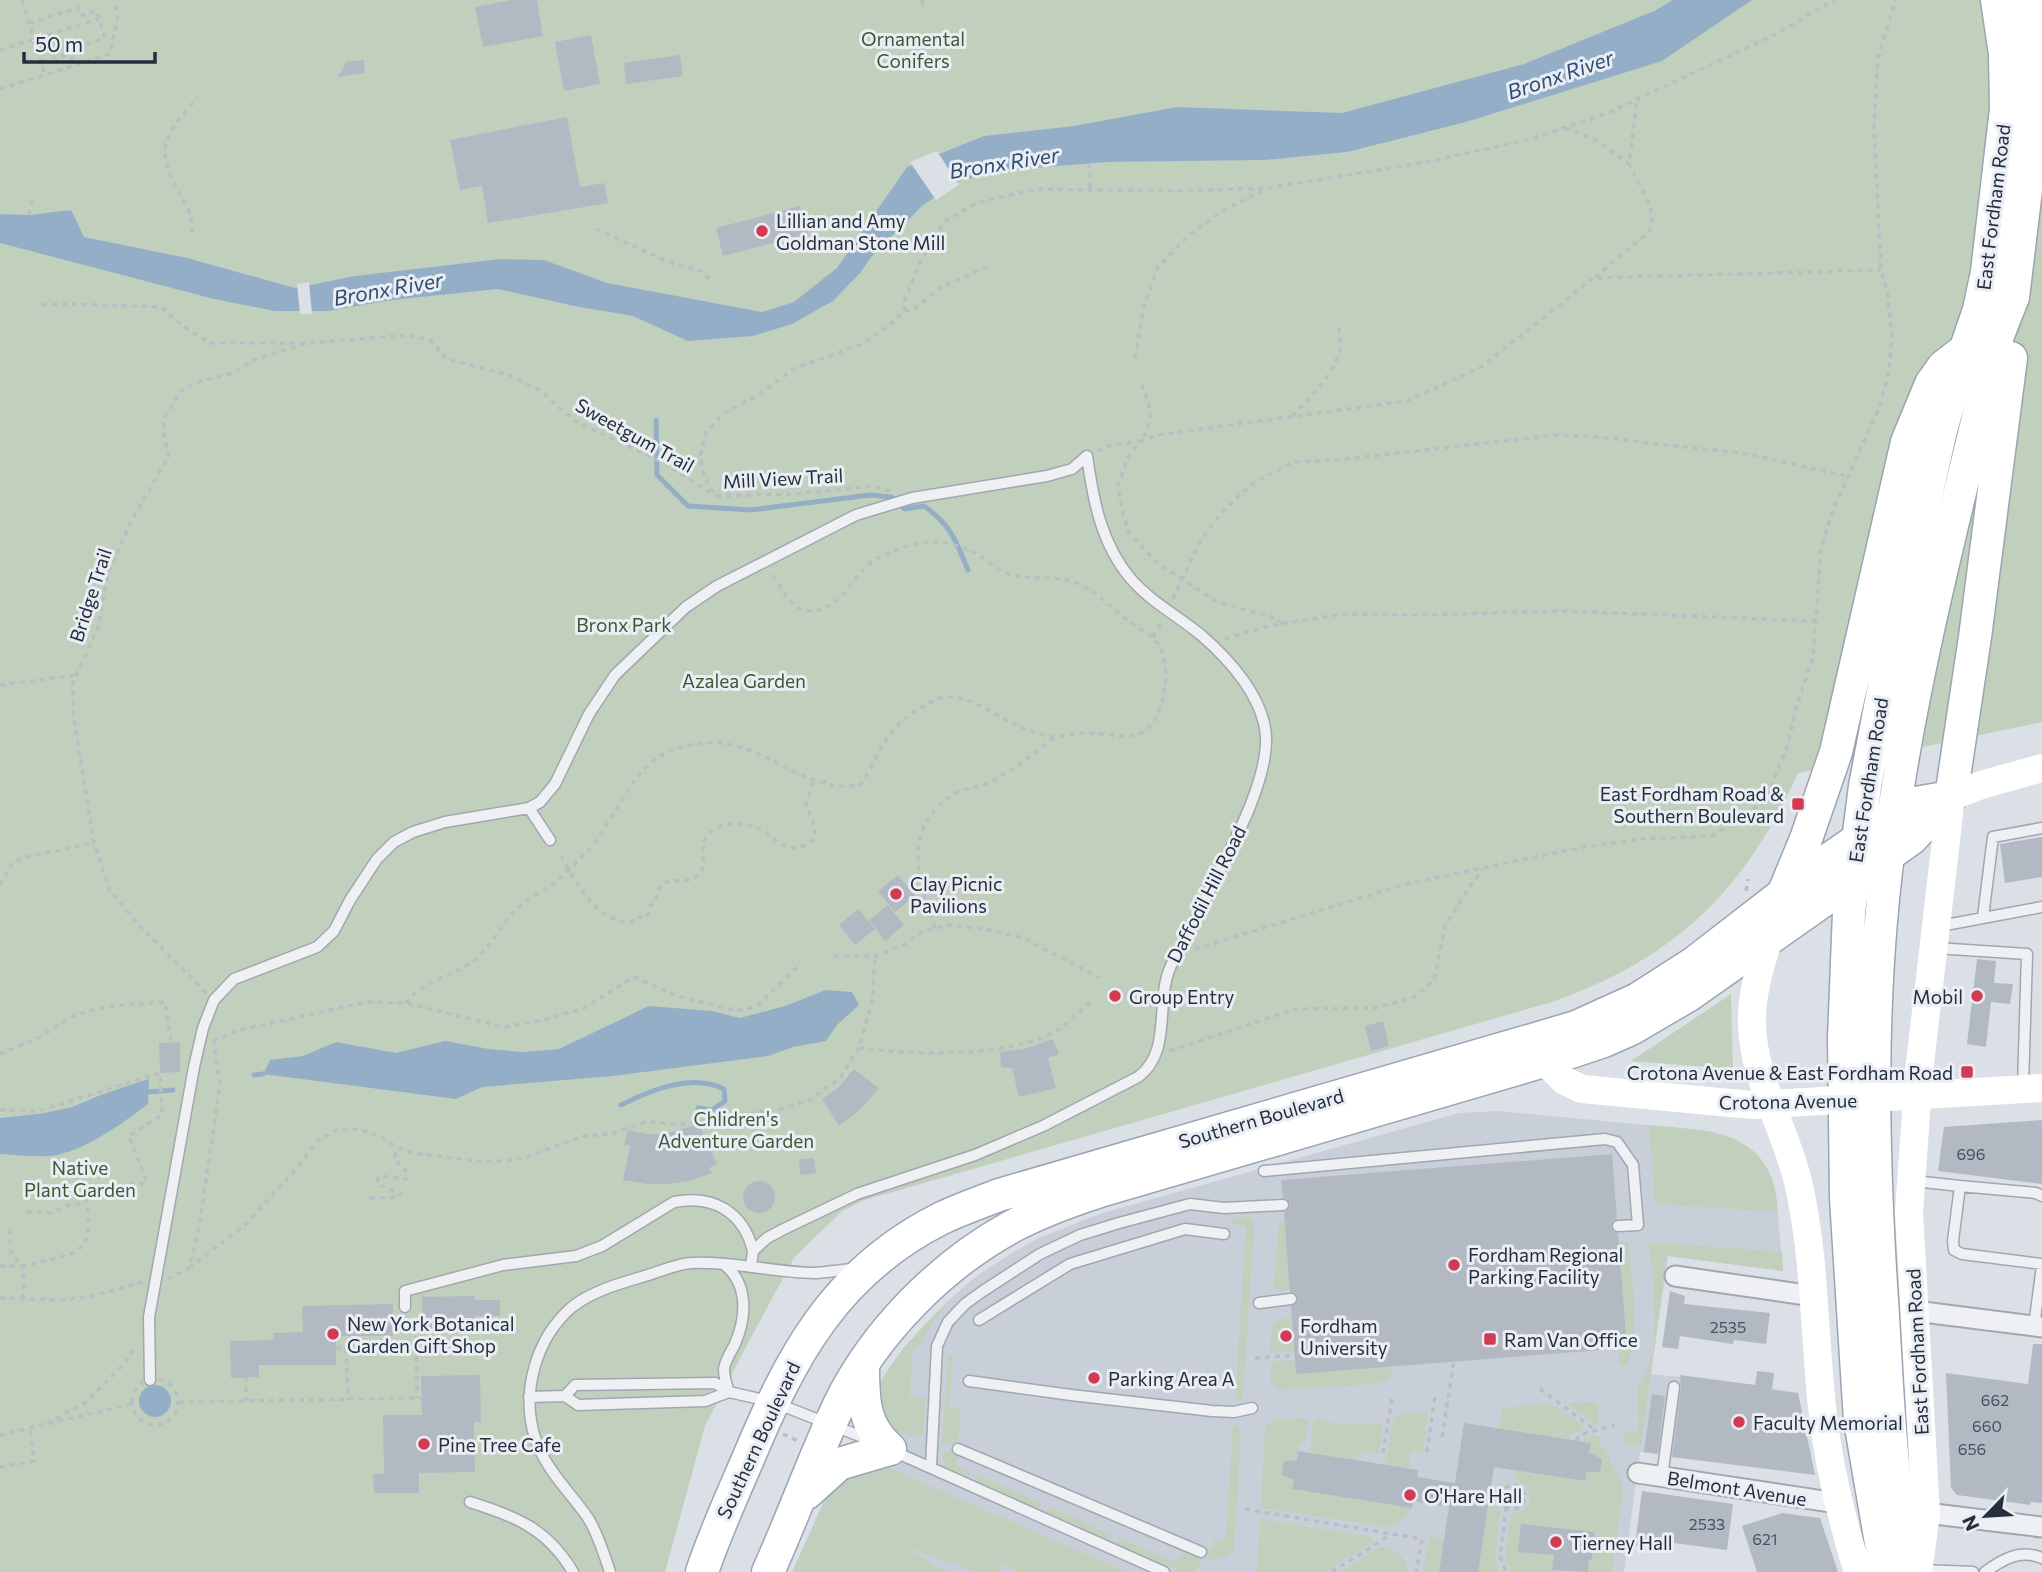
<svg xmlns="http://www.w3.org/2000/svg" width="2042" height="1572" font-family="Commissioner,sans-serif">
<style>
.built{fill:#c9cfd8}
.green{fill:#c1d0bc}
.water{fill:#95aec8}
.pier{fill:#dbe0e6}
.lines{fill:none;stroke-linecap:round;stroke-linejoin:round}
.stream{stroke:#95aec8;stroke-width:5}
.building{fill:#b2b9c3}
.lane-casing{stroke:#a1a7b0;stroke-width:13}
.street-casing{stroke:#a1a7b0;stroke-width:23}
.primary-casing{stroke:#9aa4b2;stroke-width:35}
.path{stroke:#babec4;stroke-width:3.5;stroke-dasharray:5 5;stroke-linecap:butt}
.lane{stroke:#eef0f4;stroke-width:10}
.street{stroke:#eef0f4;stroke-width:19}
.secondary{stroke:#fff;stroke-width:28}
.primary{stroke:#fff;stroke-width:32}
.path-bridge{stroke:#babec4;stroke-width:3.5;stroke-dasharray:5 5;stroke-linecap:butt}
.poi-dot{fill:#d03b53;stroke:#eaeef4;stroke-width:2.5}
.labels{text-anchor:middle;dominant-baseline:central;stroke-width:6;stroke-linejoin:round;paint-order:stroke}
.number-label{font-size:16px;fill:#48515e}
.park-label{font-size:19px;fill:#3a5832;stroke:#eaeef4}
.street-label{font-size:19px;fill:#252e3c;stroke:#eaeef4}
.poi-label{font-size:19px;fill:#252e3c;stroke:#eaeef4;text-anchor:start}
.water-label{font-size:21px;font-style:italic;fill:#2f4d71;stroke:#eaeef4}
</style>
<rect width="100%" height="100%" fill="#dbe0e6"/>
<path class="built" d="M1498 1111 1710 1131 1733 1138 1756 1153 1772 1178 1776 1195 1783 1271 1668 1256 1651 1374 1755 1385 1798 1393 1814 1474 1672 1457 1670 1450 1662 1449H1659L1658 1454 1640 1452 1624 1572H792L829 1489 884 1375 903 1348 949 1300 975 1277 1004 1258 1036 1239 1099 1214 1459 1113Z"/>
<path class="green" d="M0 0H2042V722L1798 773C1744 891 1676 958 1552 1002L865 1200 842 1211 794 1258 746 1347 705 1426 665 1572H0Z
M1731 994 1733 1069 1631 1061Z
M1649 1125C1695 1130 1754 1128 1772 1179 1776 1190 1777 1201 1778 1212L1655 1204Z
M1234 1217 1251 1218 1254 1227 1243 1396 1239 1402 1235 1400 1246 1226 1234 1225 1231 1221Z
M1285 1221 1290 1290H1274L1279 1222Z
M1619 1241 1627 1242 1629 1246C1631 1278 1641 1334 1627 1364L1620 1366 1618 1349 1627 1348Z
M1649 1242 1782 1252 1783 1271 1667 1256 1641 1445 1623 1444V1434L1626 1432 1639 1431 1637 1384C1665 1361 1652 1277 1649 1242Z
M949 1300 912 1354 910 1397 925 1398 923 1433C911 1441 897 1432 886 1425L875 1394C893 1357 920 1329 949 1300Z
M1292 1316 1295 1351 1270 1353 1272 1327 1275 1322Z
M948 1355 953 1356 949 1407 961 1408 958 1445 942 1444Z
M1295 1360 1391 1366 1392 1374 1388 1379 1378 1384 1280 1390 1271 1383V1362Z
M1592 1402 1597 1404 1599 1423 1594 1424 1567 1403Z
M1547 1404 1559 1408 1587 1429 1571 1434 1568 1440 1499 1429 1503 1408Z
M1401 1413H1428L1423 1452 1411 1451 1408 1468 1384 1465 1393 1419Z
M1303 1418 1309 1422 1305 1443 1299 1444 1297 1460 1284 1461 1282 1474 1294 1480 1293 1489 1412 1508C1406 1518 1398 1525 1386 1527L1261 1508 1265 1426 1273 1420Z
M1318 1418 1338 1425 1380 1423 1383 1429 1379 1453H1358L1354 1460 1310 1453 1313 1423Z
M1233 1423 1240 1428 1241 1433 1234 1549 1229 1555 1210 1561 1206 1550 1213 1547 1214 1540 1226 1539Z
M1595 1435 1601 1438 1600 1445 1607 1451C1610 1465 1620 1475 1623 1489L1612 1572H1588L1589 1560H1592L1595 1532 1521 1524 1518 1551 1554 1555 1552 1570 1560 1572H1511L1505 1559 1510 1514 1523 1511 1530 1501 1527 1486 1515 1480 1516 1471 1585 1481 1586 1472 1600 1471 1602 1459 1589 1452 1591 1443 1583 1442 1584 1437Z
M943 1451 957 1452 956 1465 971 1472 968 1478 944 1467Z
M884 1467 894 1470 1126 1572H1018L1004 1563 998 1572H976L905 1547 947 1572H792L835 1480Z
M977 1475 1041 1503 1038 1510 975 1481Z
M1489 1503 1501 1512 1495 1552 1499 1572H1478Z
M1049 1506 1112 1535 1109 1541 1046 1512Z
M1260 1519 1372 1537 1373 1542 1326 1572H1257Z
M1430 1537 1444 1540 1439 1572H1423Z
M1119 1538 1174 1562 1184 1552 1192 1556 1196 1554 1202 1564 1193 1572H1182L1116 1544Z
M1380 1547C1397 1548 1404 1555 1408 1572H1340Z"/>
<path class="water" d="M1673 0H1752L1662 61 1466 122 1347 152 1264 160 1106 162 1021 169 961 180 923 205 871 257 861 272 833 301 792 324 753 336 688 341 633 316 574 306 498 289 392 300 328 311H275L214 299 0 243V214L29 215 71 210 84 237 187 258 295 288 355 276 501 259 544 260 607 283 762 312 794 302 837 268 907 167 984 136 1074 126 1177 107 1342 113 1524 64 1654 11Z
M826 990 852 992 859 1005 837 1025 826 1041 793 1047 768 1056 613 1076 482 1087 456 1099 263 1074 270 1060 303 1056 336 1042 396 1053 445 1041 489 1049 523 1052 559 1049 649 1006 712 1011 740 1018 785 1006Z
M149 1079 148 1104C123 1123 82 1153 50 1156 34 1157 16 1155 0 1154V1118L45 1113 72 1107 103 1094Z
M139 1401a16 16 0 1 1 32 0a16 16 0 1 1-32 0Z"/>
<path class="pier" d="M937 151 959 185 936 200 910 162Z
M309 282 312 314H300L297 284Z"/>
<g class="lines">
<path class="stream" d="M656 420 657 475 688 506 751 510 870 495 891 497 905 509 924 506C951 525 956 541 968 570
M254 1075 263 1074
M148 1092 173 1090
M621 1105C651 1090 691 1073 724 1089L725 1101 712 1110 698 1108"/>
</g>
<path class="building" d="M511 0H537L543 36 483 47 475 7Z
M591 35 600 84 564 91 555 42Z
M680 55 683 76 626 84 624 63Z
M364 60 365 73 338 77 346 62Z
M567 117 580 187 604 183 608 203 488 223 482 186 460 190 450 140Z
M800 206 808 234 723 256 716 228Z
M2042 837V877L2005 883 2000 844Z
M898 875 915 896 895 912 878 891Z
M888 905 904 925 885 941 869 920Z
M858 909 875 929 855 945 839 925Z
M1977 959 1996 961 1994 983 2013 984 2010 1004 1991 1002 1986 1047 1967 1044Z
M1383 1021 1389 1046 1371 1051 1365 1026Z
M1053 1039 1059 1054 1048 1058 1056 1088 1019 1097 1012 1068 1001 1067 1000 1052 1024 1049Z
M180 1042V1072L160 1073 159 1043Z
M854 1069 879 1088 861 1109 839 1126 822 1099 839 1087Z
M2042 1120V1184L1938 1171 1944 1127Z
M699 1124 717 1164 709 1168 712 1173 689 1181 666 1184H647L623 1180 630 1146 624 1145 628 1130 647 1134H664Z
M1612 1154 1617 1219 1612 1222 1611 1227 1614 1232 1618 1233 1627 1348 1296 1374 1291 1306 1296 1304 1298 1299 1296 1294 1290 1292 1284 1212 1289 1209 1290 1204 1287 1199 1283 1198 1281 1180Z
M814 1158 816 1173 800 1175 799 1159Z
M743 1197a16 16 0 1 1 32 0a16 16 0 1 1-32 0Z
M1670 1291 1685 1296 1684 1304 1770 1313 1766 1344 1734 1340 1733 1344 1680 1336 1678 1349 1662 1347Z
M475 1296V1300H500V1316H475V1328L423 1329 422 1297Z
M393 1304V1336H336V1365H259V1377L231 1378 230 1341 274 1340 273 1333 303 1332 302 1306Z
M2033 1344H2042V1503L2030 1502 2031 1505 1957 1495 1951 1488 1946 1373 2028 1384Z
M1757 1371 1774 1373 1772 1390 1798 1393 1815 1475 1672 1457 1681 1388 1680 1375 1755 1385Z
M480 1375 481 1422H474L475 1472 419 1473V1493H374L373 1474H384L383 1415H422L421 1376Z
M1652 1394 1665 1396 1658 1454 1644 1452Z
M1464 1423 1591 1443 1589 1452 1602 1459 1600 1472H1586L1585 1481 1494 1467 1478 1572H1439L1449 1507 1413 1501 1412 1508 1292 1489 1294 1480 1282 1475 1284 1461 1297 1460 1298 1451 1418 1470 1417 1477 1455 1483Z
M1642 1491 1733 1504 1727 1550 1651 1540 1650 1547 1635 1545Z
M1782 1513 1820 1518 1838 1572H1757L1742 1526Z
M1521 1524 1595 1532 1592 1560H1589L1588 1572 1552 1570 1554 1555 1518 1552Z"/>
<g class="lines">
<g class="lane-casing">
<path id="lane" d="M529 808 550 840
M1983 917 1993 837 2042 828
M1940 926 2042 907
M1936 948 2027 954 2023 1086
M1264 1171 1605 1139 1617 1142 1633 1165 1638 1225 1618 1226
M1914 1181 1960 1186
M2042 1196 2036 1193 1960 1186 1953 1241 1954 1250 1962 1254 2042 1264
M726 1266C749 1286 746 1318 735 1344 731 1352 724 1362 724 1370 724 1377 727 1386 729 1392
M751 1267 753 1251 767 1238 784 1229 857 1194 975 1155 1043 1126 1138 1077C1175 1050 1152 996 1174 960 1188 937 1199 913 1210 889 1231 848 1268 782 1266 736 1263 697 1230 660 1201 635 1178 616 1151 602 1131 579 1101 544 1093 499 1087 456
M1259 1303 1291 1299
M405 1307V1291L503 1265 576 1256 602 1246 674 1202C713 1195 743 1211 753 1251
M979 1320 1070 1264 1185 1229 1224 1234
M2034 1326 2042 1266
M150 1380 149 1317 194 1067 203 1028 214 1000 234 979 317 947 334 931 350 900 377 859 394 842 413 832 445 822 529 808 540 802 555 784 589 714 615 675 686 607 717 586 856 515 912 498 1047 476 1072 469 1087 456
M969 1381 1071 1395 1212 1411 1234 1412 1252 1408
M565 1396 575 1385 715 1383 729 1392 773 1402 870 1440
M529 1397 565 1396 578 1405 705 1401 729 1392
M958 1449 1201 1552
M893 1451 1164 1572
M931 1466 937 1346 948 1322 965 1304 983 1291 1040 1254 1080 1235 1119 1223 1190 1204 1224 1208 1283 1205
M1662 1477 1674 1387
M470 1502C516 1517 547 1528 573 1572
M1921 1570 1973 1572
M610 1572C604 1554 598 1534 588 1518 570 1492 545 1469 535 1438 521 1393 535 1339 572 1307 592 1291 621 1283 645 1276 659 1272 676 1264 691 1263 731 1261 773 1272 813 1273 827 1273 841 1269 855 1269
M1985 1572C2003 1559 2020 1549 2042 1558"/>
</g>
<g class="street-casing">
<path id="street" d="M1675 1276 1813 1296
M1915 1311 2042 1327
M1638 1473 1837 1503
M1926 1513 2042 1527"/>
</g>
<g class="primary-casing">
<path id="primary" d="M1951 797 1975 637 2011 358
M1784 892 1806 839 1836 752 1907 442 1931 384 1943 367 1961 353
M863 1365C863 1399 863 1426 890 1449
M807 1493 839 1464 890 1449
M702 1572C715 1533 732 1496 748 1459 791 1356 835 1272 940 1219 958 1210 979 1203 999 1195L1532 1040 1576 1027 1638 999 1694 963 1818 867 1909 804 1951 797
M768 1572C793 1517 813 1460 839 1405 875 1332 940 1266 1011 1227 1039 1212 1069 1201 1100 1191L1544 1061 1604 1041 1631 1029 1689 995 1911 839 1951 797
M1886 1572 1860 1421 1846 1198 1844 1038 1849 912 1865 786 1889 660 1941 430 1956 377 1979 310 1987 272 2006 109 2005 54 1997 0
M1910 1572C1891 1488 1888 1402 1883 1316 1872 1155 1868 993 1891 833 1914 665 1959 500 1998 335L2013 297 2032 140 2034 72 2026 0"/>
</g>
<path class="path" d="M22 0 45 75
M922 0 923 7
M29 23 78 8 80 16 97 11 105 38 69 50 74 66
M0 50 98 19
M38 51 66 42 69 50
M42 62 70 54
M0 89 110 54 118 15 114 0
M1565 128 1596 140 1629 164
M1089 163 1090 189
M29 215 33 198
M596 229 666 261 701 271 713 283
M192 233C192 212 188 209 178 191 153 144 166 135 197 98
M1595 277 1649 232 1652 221 1650 204 1629 164 1637 100
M42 305C82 303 121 306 161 307L184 327 210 343H309L406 335 430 340 447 359 509 375 541 391 573 420 666 464 715 496
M905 311 903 304 920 263 944 222 976 203 1036 189 1176 191 1268 188 1421 163 1528 140 1608 113 1776 34 1834 0
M1135 358 1144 306 1158 267 1188 236 1224 210 1266 189
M1292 416C1311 397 1334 376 1340 348 1341 342 1339 333 1339 326
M1098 451 1111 445 1142 441C1154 417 1151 410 1142 385
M890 491 872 486 793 494 715 496 705 478 700 457 706 432 725 412 759 395 793 369 862 344 883 330 905 311 913 310 943 286 993 264
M1173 599 1201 539 1224 510 1252 484 1293 462 1337 460 1556 435 1597 437 1748 454 1847 476
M1283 623 1269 616 1217 602 1159 564 1129 533 1122 510 1118 485 1129 455 1142 441 1157 435 1407 401 1483 366 1593 278 1881 270
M1153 637 1162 621
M1225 639 1268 626 1343 614 1420 615 1565 611 1816 621
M0 685 76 675
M823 784 828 777
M561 856C577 884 595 920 630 923L637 917H647L650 906 656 902C660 866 683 891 699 874 707 866 702 858 703 849 703 829 726 821 743 824 776 828 782 864 814 839L815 828 806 804 813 781
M0 885 12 863 22 858 94 843
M1746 891 1748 879
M935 928C918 877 900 827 956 793 966 787 978 788 988 783 1012 772 1033 753 1055 737
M1195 949 1406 884 1568 850 1638 839 1712 836 1764 802 1788 745 1796 708 1813 657 1821 549 1832 512 1879 408 1889 372 1892 335 1887 291 1881 270 1874 125 1878 57 1896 0
M834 956H875L903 945 924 931 948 925 985 929 1023 938 1100 978
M1132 988 1153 995
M206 993 138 924 109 889 94 843 73 713V682L98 628 108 574 130 523 169 456 163 431 165 417 181 391 194 383 233 373 255 359 309 343
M406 1003C421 980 456 977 477 958 492 944 502 924 517 909 526 899 540 893 552 885 563 876 573 866 583 856 626 813 628 747 706 743 766 739 807 798 861 784 882 750 885 728 922 707 929 703 938 698 946 697 974 696 1000 719 1024 729 1033 732 1046 736 1055 737 1064 737 1073 733 1081 733 1106 731 1138 747 1154 721 1160 710 1164 699 1165 686 1167 670 1165 648 1152 637 1147 632 1140 629 1134 625 1115 612 1097 590 1074 582 1052 575 1028 581 1006 573 996 570 990 561 980 556 945 536 916 539 880 557 851 571 847 608 812 611 792 612 780 587 772 573
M213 1041 240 1030 366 1002 406 1003 504 1027 544 1020 584 1008 634 977 680 997 735 1010H746L758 1005 801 963
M859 1048C910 1055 998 1057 1046 1036 1063 1029 1079 1012 1093 1000
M1170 1051 1295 1009 1376 1008 1414 997 1434 980 1445 926 1470 886 1479 875 1481 869
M0 1054 40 1037 69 1018 81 1013 111 1006 165 1002 171 1042
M0 1110 38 1111 160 1073 162 1115 129 1136 147 1183 84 1188C97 1257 82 1252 22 1266L10 1250V1227
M370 1198 399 1197 401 1194 382 1186 377 1181 379 1176 406 1179 407 1172 394 1158 398 1148
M27 1212 50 1213 71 1204 86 1203
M0 1266H22L24 1280 23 1298
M189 1268 245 1225 299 1166 317 1141 336 1130 358 1129 381 1137 398 1148 418 1154 477 1161H504L524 1158 583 1136 611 1134 646 1122 685 1124 739 1114 777 1110 810 1100 840 1078 859 1048 872 1001 875 956
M168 1279 189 1268 199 1228 220 1085 214 1043
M0 1298 59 1300 88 1297 143 1282
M416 1326 417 1398
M336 1348H346L348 1400
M1255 1358 1295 1355
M246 1377V1401
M132 1402a23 23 0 1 1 46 0a23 23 0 1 1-46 0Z
M1540 1389 1595 1430
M179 1402 421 1398
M47 1423 85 1403 125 1363 136 1345
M783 1434 798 1441
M0 1435 132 1404
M1576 1441 1580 1435 1615 1425
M1427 1452 1435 1396
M1383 1453 1392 1398
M0 1467 34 1461 30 1427
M1501 1497a12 12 0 1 1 24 0a12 12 0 1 1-24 0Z
M1506 1507 1500 1557 1506 1572
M1245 1509 1422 1539 1416 1572
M1332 1572 1390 1535"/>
<use href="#lane" class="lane"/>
<use href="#street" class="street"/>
<path class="secondary" d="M1773 926C1763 957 1751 990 1752 1024 1753 1080 1787 1131 1799 1186 1815 1258 1814 1333 1822 1407 1828 1464 1841 1518 1858 1572
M1544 1061 1565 1081 1582 1089 1752 1105 2042 1088
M1918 1572 1926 1513 1909 1212 1919 1072 1951 797 1981 785 2042 768"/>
<use href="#primary" class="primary"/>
<path class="path-bridge" d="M1442 1437 1454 1361"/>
</g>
<g class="poi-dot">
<circle cx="762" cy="231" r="7"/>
<rect x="1791" y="797" width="14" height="14" rx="3.5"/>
<circle cx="896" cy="894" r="7"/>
<circle cx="1115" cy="996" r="7"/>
<circle cx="1977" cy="996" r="7"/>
<rect x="1960" y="1065" width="14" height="14" rx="3.5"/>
<circle cx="1454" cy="1265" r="7"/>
<circle cx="333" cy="1334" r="7"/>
<circle cx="1286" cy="1336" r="7"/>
<rect x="1483" y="1332" width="14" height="14" rx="3.5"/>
<circle cx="1094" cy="1378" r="7"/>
<circle cx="1739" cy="1422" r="7"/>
<circle cx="424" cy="1444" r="7"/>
<circle cx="1410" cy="1495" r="7"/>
<circle cx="1556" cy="1542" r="7"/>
</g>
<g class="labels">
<g class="number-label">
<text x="1971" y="1153">696</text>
<text x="1728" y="1326">2535</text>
<text x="1995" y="1399">662</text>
<text x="1987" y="1425">660</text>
<text x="1972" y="1448">656</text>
<text x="1707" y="1523">2533</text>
<text x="1765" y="1538">621</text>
</g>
<g class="park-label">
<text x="913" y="38">Ornamental<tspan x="913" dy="22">Conifers</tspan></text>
<text x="624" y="624">Bronx Park</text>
<text x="744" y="680">Azalea Garden</text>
<text x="736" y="1118">Chlidren's<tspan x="736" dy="22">Adventure Garden</tspan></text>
<text x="80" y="1167">Native<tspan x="80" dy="22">Plant Garden</tspan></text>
</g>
<g class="street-label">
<text transform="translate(1993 207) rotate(-83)">East Fordham Road</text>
<text transform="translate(635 435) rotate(29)">Sweetgum Trail</text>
<text transform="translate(783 478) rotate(-3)">Mill View Trail</text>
<text transform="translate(90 595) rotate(-72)">Bridge Trail</text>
<text transform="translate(1868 780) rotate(-81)">East Fordham Road</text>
<text transform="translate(1206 894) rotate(-63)">Daffodil Hill Road</text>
<text transform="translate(1788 1101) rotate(-1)">Crotona Avenue</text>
<text transform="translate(1261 1118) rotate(-16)">Southern Boulevard</text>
<text transform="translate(1917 1352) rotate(-93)">East Fordham Road</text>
<text transform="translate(758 1440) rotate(-65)">Southern Boulevard</text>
<text transform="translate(1737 1488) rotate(9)">Belmont Avenue</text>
</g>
<g class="poi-label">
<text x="776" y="220">Lillian and Amy<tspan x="776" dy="22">Goldman Stone Mill</tspan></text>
<text x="1784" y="793" text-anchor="end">East Fordham Road &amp;<tspan x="1784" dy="22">Southern Boulevard</tspan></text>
<text x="910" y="883">Clay Picnic<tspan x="910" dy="22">Pavilions</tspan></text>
<text x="1129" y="996">Group Entry</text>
<text x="1963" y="996" text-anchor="end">Mobil</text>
<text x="1953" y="1072" text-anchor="end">Crotona Avenue &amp; East Fordham Road</text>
<text x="1468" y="1254">Fordham Regional<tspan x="1468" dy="22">Parking Facility</tspan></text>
<text x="347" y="1323">New York Botanical<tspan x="347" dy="22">Garden Gift Shop</tspan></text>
<text x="1300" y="1325">Fordham<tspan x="1300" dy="22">University</tspan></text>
<text x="1504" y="1339">Ram Van Office</text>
<text x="1108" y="1378">Parking Area A</text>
<text x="1753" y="1422">Faculty Memorial</text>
<text x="438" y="1444">Pine Tree Cafe</text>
<text x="1424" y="1495">O'Hare Hall</text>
<text x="1570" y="1542">Tierney Hall</text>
</g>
<g class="water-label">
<text transform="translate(1560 74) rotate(-19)">Bronx River</text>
<text transform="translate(1004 162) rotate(-9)">Bronx River</text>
<text transform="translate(388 288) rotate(-10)">Bronx River</text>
</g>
</g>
<g transform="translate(1986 1516) rotate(245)" stroke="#eaeef4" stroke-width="5" paint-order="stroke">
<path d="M0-5L12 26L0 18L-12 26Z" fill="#252e3c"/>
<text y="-10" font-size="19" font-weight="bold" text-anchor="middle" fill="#252e3c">N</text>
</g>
<path d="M24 52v10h131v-10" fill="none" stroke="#252e3c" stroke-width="3.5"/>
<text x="35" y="52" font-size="21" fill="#252e3c" stroke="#eaeef4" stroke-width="5" paint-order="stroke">50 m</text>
</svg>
